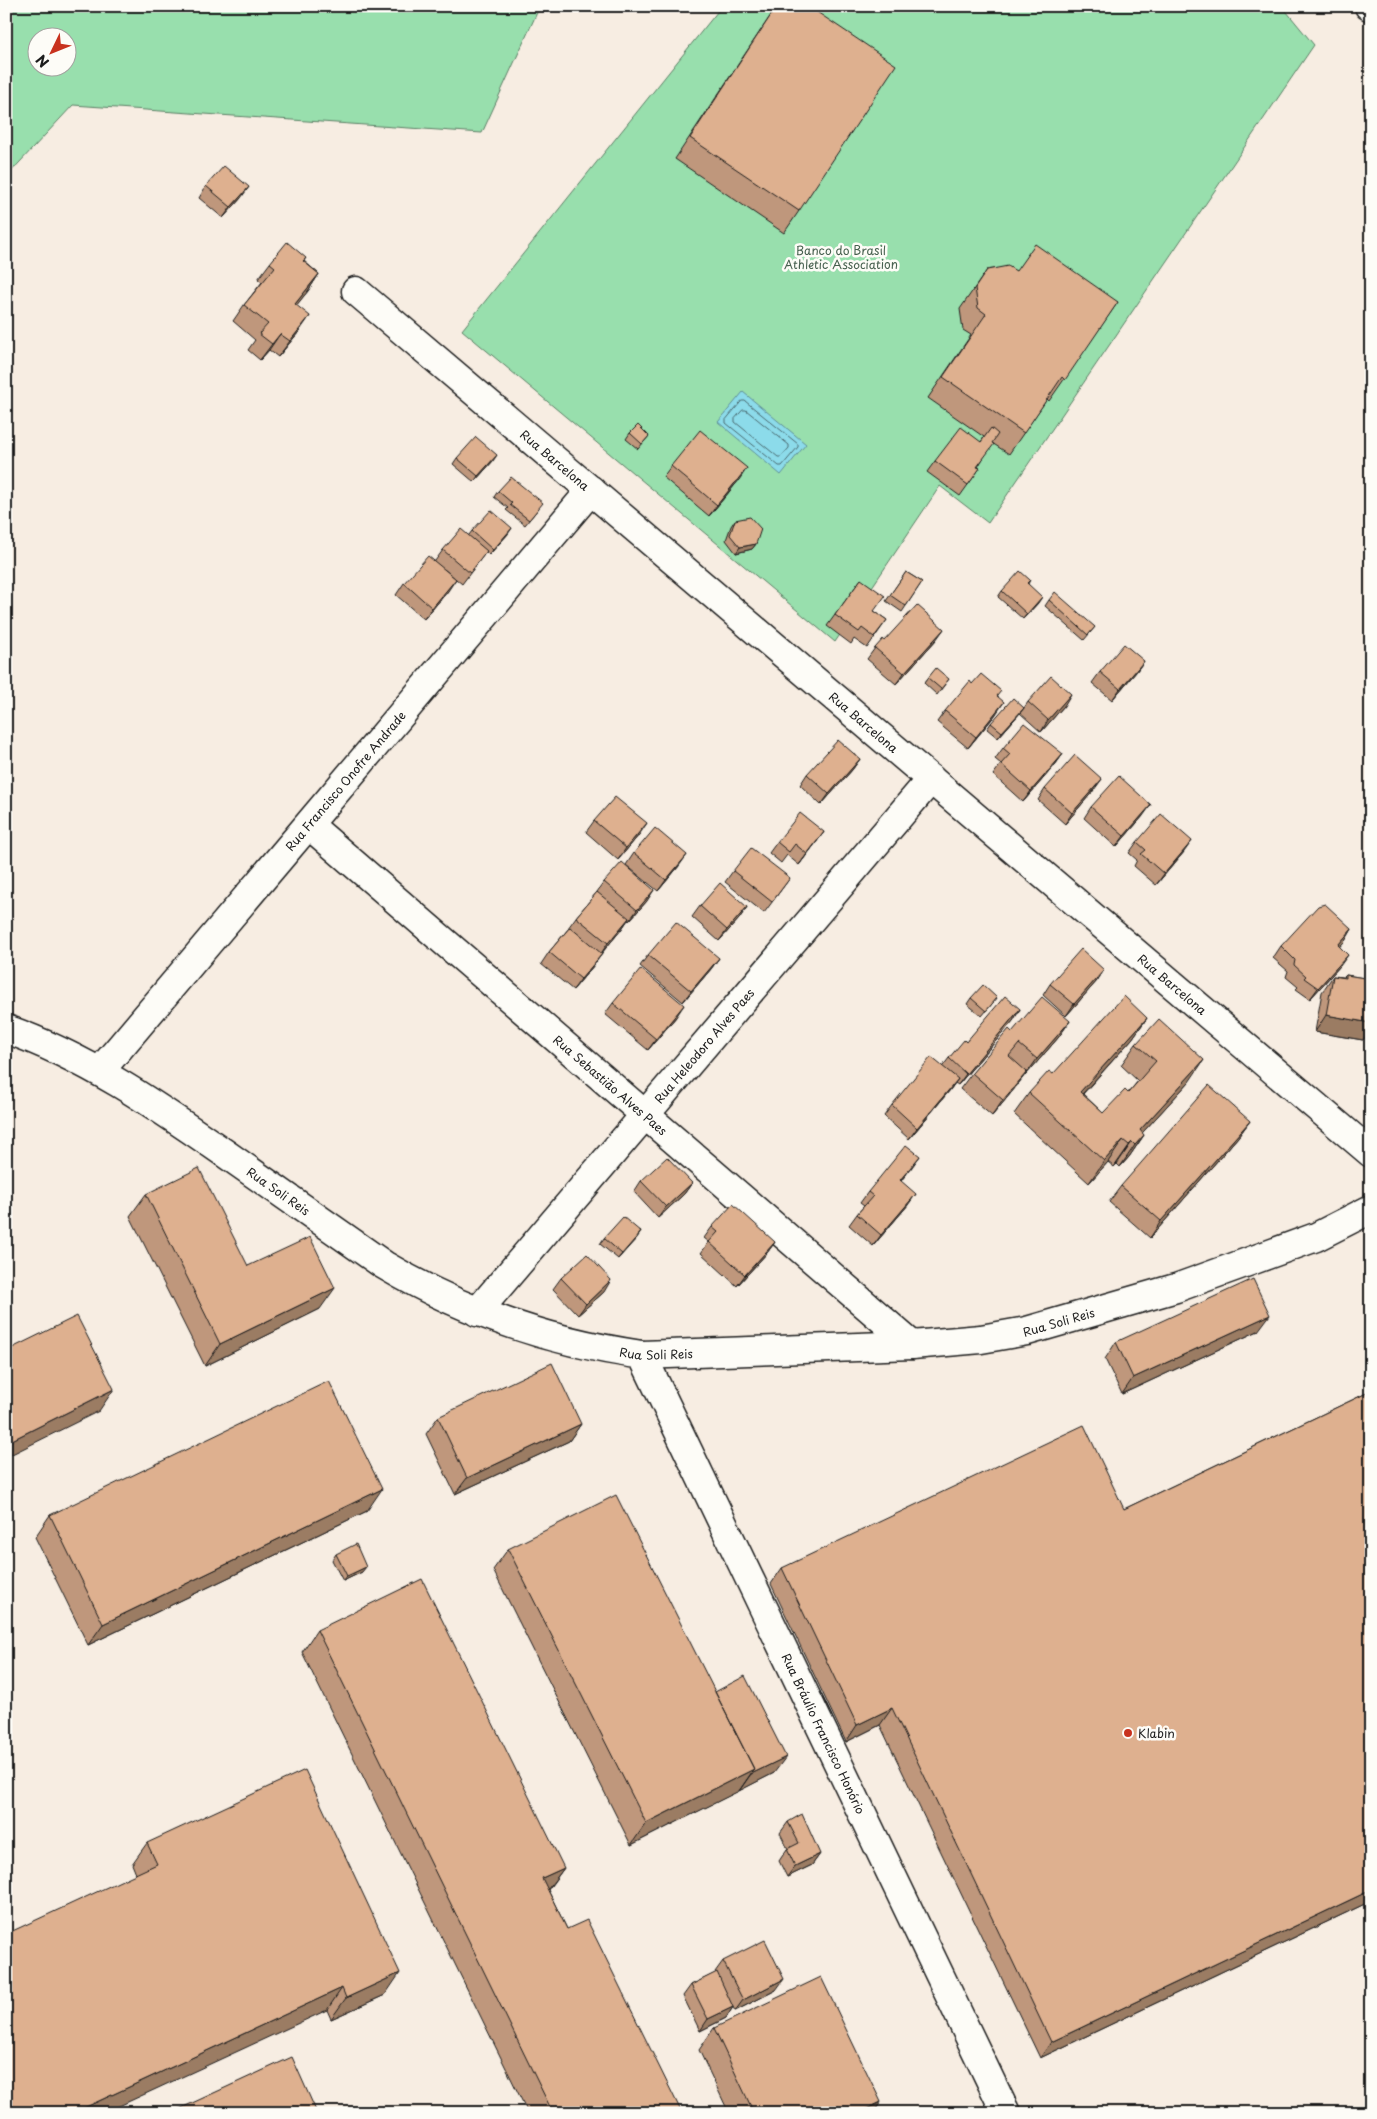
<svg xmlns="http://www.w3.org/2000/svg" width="1377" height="2119" font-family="'Playpen Sans',sans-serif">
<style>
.green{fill:#98dfad;stroke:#5a7e64;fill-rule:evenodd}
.water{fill:#8cdbea;stroke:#5f8f98}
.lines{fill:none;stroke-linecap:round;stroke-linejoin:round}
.shore{stroke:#49686e;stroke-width:1}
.street-casing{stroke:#1c1c1c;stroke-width:31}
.secondary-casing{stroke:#1c1c1c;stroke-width:31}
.street{stroke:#fdfcf7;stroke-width:28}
.secondary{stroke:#fdfcf7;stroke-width:28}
.wall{fill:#bf977b;stroke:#1c1c1c}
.shaded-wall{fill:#9b7b64;stroke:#1c1c1c}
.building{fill:#deb08f;stroke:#1c1c1c}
.poi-dot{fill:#c8321e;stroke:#fdfcf7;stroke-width:2}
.labels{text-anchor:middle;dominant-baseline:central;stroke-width:5;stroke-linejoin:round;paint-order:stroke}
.park-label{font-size:12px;fill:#47604f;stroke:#fdfcf7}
.street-label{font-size:12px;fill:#1c1c1c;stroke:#fdfcf7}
.poi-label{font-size:12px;fill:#1c1c1c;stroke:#fdfcf7;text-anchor:start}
</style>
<rect width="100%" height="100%" fill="#f7ede2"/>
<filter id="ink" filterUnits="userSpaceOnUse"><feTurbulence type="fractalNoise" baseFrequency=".02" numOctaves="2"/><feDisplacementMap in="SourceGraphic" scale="10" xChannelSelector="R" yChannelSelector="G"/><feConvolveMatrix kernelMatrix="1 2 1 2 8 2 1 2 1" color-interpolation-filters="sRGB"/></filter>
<g filter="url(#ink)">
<path class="green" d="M6 6H540L482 133 73 105 6 177ZM38 38H68V68H38Z
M722 6H1282L1314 45 988 523 940 486 835 642 462 330Z"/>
<path class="water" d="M743 392 806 444 781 475 718 422Z"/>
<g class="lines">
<path class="shore" d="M742 401H745L798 444V447L782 466H779L726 423V420Z
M743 410H746L789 445V448L781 457H778L735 422V419Z"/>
<g class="street-casing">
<g id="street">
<path id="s1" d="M356 291 1371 1153"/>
<path id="s2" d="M309 825 912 1345"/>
<path id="s3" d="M100 1071 591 490"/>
<path id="s4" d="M477 1312 931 779"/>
</g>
</g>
<g class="secondary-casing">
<g id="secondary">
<path d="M1369 6 1371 7"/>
<path id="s5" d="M6 1029C86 1057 154 1104 223 1152 277 1190 330 1227 384 1265 463 1312 551 1342 642 1355L912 1345 981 1339 1027 1331 1176 1288 1256 1259 1316 1237 1371 1209"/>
<path id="s6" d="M642 1355 1006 2113"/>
</g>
</g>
<use href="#street" class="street"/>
<use href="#secondary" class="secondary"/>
</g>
<path class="wall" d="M777 6H808L799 211 784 233 675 159Z
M206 186 241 198 223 218 199 198Z
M306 258 304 261 319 274 308 291 296 305 298 333 278 357 269 350 260 360 248 350 255 340 233 321 244 305 262 282 258 279 270 263Z
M987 270 1016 271 1118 302 1049 401 1047 399 1009 454 992 443 978 467 980 468 960 496 927 472 935 461 981 442 984 437 928 398 971 335 963 330 960 309Z
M630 433 649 436 638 449 626 439Z
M457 458 493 461 474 482 453 464Z
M671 466 739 480 709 516 663 477Z
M498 491 539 508 525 525 506 510 508 508 494 497Z
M735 520 756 544 752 549 736 553 726 540 731 526Z
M472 531 508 534 489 555 486 552 462 584 444 569 448 591 424 619 396 595 404 583 435 561 443 550 469 535Z
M906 572 922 582 902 612 886 601Z
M861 579 874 611 887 620 867 648 854 639 851 644 827 626Z
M1030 580 1028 584 1038 603 1023 619 998 597 1002 591Z
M1049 600 1095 627 1084 640 1045 606Z
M936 640 896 684 867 659 875 648 884 641Z
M1144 661 1136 672 1112 700 1092 683 1100 672Z
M928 678 949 679 937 695 924 683Z
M972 684 997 697 996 714 968 748 937 722 945 711Z
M1028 702 1064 706 1041 732 1020 713 998 738 987 729 991 723 1024 708Z
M1003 748 1063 754 1055 765 1023 802 993 775 1001 764 995 759Z
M860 759 852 770 821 805 800 785 807 774Z
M1045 789 1094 790 1065 824 1038 800Z
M1091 807 1143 816 1116 847 1084 818Z
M594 821 639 835 618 860 586 832Z
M824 832 799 865 787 855 781 863 769 853 777 842Z
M1137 842 1184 852 1156 885 1134 866 1137 860 1129 853Z
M634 853 679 866 658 891 626 865Z
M733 871 790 878 764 913 725 882Z
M604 882 647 901 629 921 628 920 621 930 601 954 594 965 573 990 541 964 549 952 569 928H568L576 917 597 892Z
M700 906 747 907 739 919 719 941 692 917Z
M1352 929 1345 941 1339 947 1340 966 1310 999 1296 989 1298 987 1286 977 1288 971 1273 958 1281 946Z
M1371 941V1029L1363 1040 1315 1032 1322 992 1333 976 1344 977 1346 975 1364 978Z
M648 955 719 958 711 969 683 1002 640 966Z
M1104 970 1097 981 1066 1016 1043 995 1050 984Z
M971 998H997L982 1016 967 1004Z
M613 1003 676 1017 648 1050 605 1014Z
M1020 1009 1013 1021 958 1085 955 1083 950 1090 909 1139 884 1116 892 1105 943 1066 949 1058 966 1042Z
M1147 1018 1132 1039 1083 1094 1103 1113 1128 1093 1138 1081 1121 1065 1136 1044 1189 1082 1142 1133 1144 1135 1129 1157 1120 1167 1117 1164 1114 1167 1108 1162 1089 1183 1014 1114 1029 1093 1053 1074Z
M1070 1021 1058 1038 1025 1076V1075L1015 1088 992 1116 960 1089 972 1073 1012 1032Z
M1250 1121 1238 1137 1150 1238 1109 1202 1121 1186Z
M912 1167 901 1181 908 1205 873 1246 849 1225 857 1214 864 1206 860 1203 868 1192Z
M641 1181 692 1183 684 1194 658 1218 634 1192Z
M146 1194 248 1266 320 1309 205 1366 130 1216Z
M712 1227 775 1242 767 1253 737 1286 701 1253 709 1242 704 1238Z
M641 1232 618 1259 600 1244 604 1238Z
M561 1278 604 1292 578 1315 553 1289Z
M1258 1331 1122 1394 1105 1359 1116 1342Z
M1371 1391V1901L1040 2058 880 1725 846 1742 771 1584 782 1568 1124 1509Z
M438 1417 581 1424 569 1441 455 1494 426 1434Z
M367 1511 88 1645 35 1537 50 1515Z
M508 1549 715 1692 774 1773 631 1845 493 1570Z
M336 1554 362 1572 343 1581 332 1560Z
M317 1630 564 1868 548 1890 567 1929 682 2113H528L302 1652Z
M788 1822 820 1854 812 1865 787 1877 779 1861 787 1849H788L780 1833Z
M147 1843 385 1995 331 2019 327 2010 136 1874 132 1864Z
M723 1961 776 1990 735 2011 733 2007 726 2018 700 2031 683 1996 691 1985 716 1973 715 1972Z
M714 2028 881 2102 873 2113H729L699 2050Z"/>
<path class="shaded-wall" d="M249 187 241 198 223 218 231 207Z
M319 274 308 291 284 321 295 304Z
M310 316 298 333 278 357 290 341Z
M280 334 269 350 260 360 272 344Z
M497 455 493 461 474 482 478 476Z
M747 468 739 480 709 516 717 505Z
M512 528 508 534 489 555 493 550Z
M756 544 752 549 736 553 740 547Z
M456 579 448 591 424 619 432 608Z
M1042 597 1038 603 1023 619 1027 614Z
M944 629 936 640 896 684 904 673Z
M1144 661 1136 672 1112 700 1120 689Z
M1071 694 1064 706 1041 732 1048 720Z
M1004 702 996 714 968 748 976 737Z
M1024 708 1020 713 998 738 1002 732Z
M1063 754 1055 765 1023 802 1031 791Z
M860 759 852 770 821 805 829 794Z
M1102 779 1094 790 1065 824 1072 813Z
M1151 805 1143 816 1116 847 1124 836Z
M647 823 639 835 618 860 626 848Z
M824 832 816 843 799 865 807 854Z
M1192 841 1184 852 1156 885 1164 874Z
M687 855 679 866 658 891 666 880Z
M654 890 647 901 629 921 637 910Z
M747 907 739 919 719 941 727 930Z
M629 918 621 930 600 955 608 943Z
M1352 929 1345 941 1330 957 1338 945Z
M602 954 594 965 573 990 581 979Z
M1348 955 1340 966 1310 999 1318 988Z
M719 958 711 969 683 1002 691 991Z
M1104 970 1097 981 1066 1016 1074 1004Z
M684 1005 676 1017 648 1050 656 1039Z
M1020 1009 1013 1021 958 1085 966 1074Z
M1326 1015 1371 1023V1029L1363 1040 1315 1032Z
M1147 1018 1132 1039 1065 1113 1080 1092Z
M1070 1021 1058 1038 1025 1076 1037 1059Z
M1204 1060 1189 1082 1133 1143 1132 1142 1117 1164 1114 1167 1140 1130Z
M1027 1072 1015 1088 992 1116 1003 1100Z
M958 1079 950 1090 909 1139 917 1128Z
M1250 1121 1238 1137 1150 1238 1161 1221Z
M1144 1135 1129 1157 1120 1167 1135 1145Z
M1123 1140 1108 1162 1089 1183 1104 1161Z
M920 1156 912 1167 892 1191 900 1180Z
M692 1183 684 1194 658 1218 666 1207Z
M916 1194 908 1205 873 1246 881 1235Z
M641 1232 637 1238 618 1259 622 1254Z
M775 1242 767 1253 737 1286 745 1275Z
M611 1280 604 1292 578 1315 586 1304Z
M335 1288 320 1309 205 1366 220 1344Z
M1270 1315 1258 1331 1122 1394 1133 1378Z
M114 1389 99 1411 6 1457V1443Z
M581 1424 569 1441 455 1494 467 1478Z
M382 1489 367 1511 88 1645 103 1624Z
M366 1567 362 1572 343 1581 347 1576Z
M892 1708 880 1725 846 1742 857 1725Z
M786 1757 774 1773 739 1791 751 1774Z
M754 1769 739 1791 631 1845 646 1823Z
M820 1854 812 1865 787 1877 795 1866Z
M564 1868 548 1889 527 1900 542 1878Z
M1371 1890V1901L1040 2058 1051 2042Z
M400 1973 385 1995 331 2019 346 1998Z
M784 1979 776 1990 735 2011 743 2000Z
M342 1988 327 2010 104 2113H73Z
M733 2007 726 2018 700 2031 708 2019Z
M881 2102 873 2113H858Z"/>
<path class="building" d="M777 6H808L896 65 799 211 690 138Z
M224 166 249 187 231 207 206 186Z
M287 242 306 258 303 261 319 274 295 304 310 316 290 341 280 334 272 344 259 334 268 324 244 305 275 267 270 263Z
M1035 244 1118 302 1065 380 1062 377 1024 433 943 377 986 314 978 308 975 288 987 270 1008 266 1016 271Z
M638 425 649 436 642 444 630 433Z
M961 427 981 442 991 428 998 434 992 443 994 444 977 467 980 468 968 485 935 461Z
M700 430 747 468 717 505 671 466Z
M476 437 497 455 478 476 457 458Z
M511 477 543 503 529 520 510 505 512 503 498 491Z
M491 510 512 528 493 550 472 531Z
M750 517 761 529 756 544 740 547 730 535 735 520Z
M461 529 487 551 470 573 443 550Z
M428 556 456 579 432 608 404 583Z
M1020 571 1030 580 1027 583 1042 597 1027 614 1002 591Z
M906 572 922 582 906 606 890 595Z
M861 579 885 596 874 611 887 620 874 637 862 628 859 632 835 615Z
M1055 592 1095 627 1088 635 1049 600Z
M917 605 944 629 904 673 875 648 883 639 884 641Z
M1124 644 1144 661 1120 689 1100 672Z
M936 668 949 679 941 689 928 678Z
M981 674 1001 691 997 696 1004 702 976 737 945 711 970 681 972 684Z
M1051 676 1071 694 1048 720 1028 702Z
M1013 698 1024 708 1002 732 991 723Z
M1024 723 1063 754 1031 791 1001 764 1010 754 1003 748Z
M838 740 860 759 829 794 807 774Z
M1075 755 1102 779 1072 813 1045 789Z
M1119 776 1151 805 1124 836 1091 807Z
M615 797 647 823 626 848 594 821Z
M800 813 824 832 807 854 795 844 789 852 777 842Z
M1161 814 1192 841 1164 874 1141 854 1146 850 1137 842Z
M655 828 687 855 666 880 634 853Z
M751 848 790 878 772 902 733 871Z
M622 862 654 890 637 910 604 882Z
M720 883 747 907 727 930 700 906Z
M597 892 629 918 608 943 576 917Z
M1325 904 1352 929 1338 945 1348 955 1318 988 1304 978 1306 976 1294 965 1295 960 1281 946 1318 906Z
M676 922 719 958 691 991 648 955Z
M570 927 602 954 581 979 549 952Z
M1081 949 1104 970 1074 1004 1050 984Z
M641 969 684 1005 656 1039 613 1003Z
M1346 975 1371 979V1023L1326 1015 1333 976 1346 978Z
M983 985 997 998 986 1011 971 998Z
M1005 996 1020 1009 966 1074 949 1058 964 1040 966 1042Z
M1124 996 1147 1018 1080 1092 1103 1113 1125 1090 1128 1093 1156 1061 1136 1044 1159 1019 1204 1060 1140 1130 1144 1135 1135 1145 1132 1142 1129 1145 1123 1140 1104 1161 1029 1093 1049 1071 1053 1074Z
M1042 997 1070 1021 1037 1059 1019 1044 1009 1056 1027 1072 1003 1100 972 1073 1009 1029 1012 1032Z
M931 1057 958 1079 917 1128 892 1105Z
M1209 1085 1250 1121 1161 1221 1121 1186Z
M906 1145 920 1156 900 1180 916 1194 881 1235 857 1214 873 1196 868 1192Z
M667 1157 692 1183 666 1207 641 1181Z
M199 1168 248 1266 310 1237 335 1288 220 1344 146 1194Z
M733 1204 775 1242 745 1275 709 1242 718 1232 712 1227Z
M623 1217 641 1232 622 1254 604 1238Z
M587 1254 611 1280 586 1304 561 1278Z
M1253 1279 1270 1315 1133 1378 1116 1342Z
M77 1316 114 1389 6 1443V1351Z
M552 1363 581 1424 467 1478 438 1417Z
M329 1381 382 1489 103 1624 50 1515Z
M1371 1391V1890L1051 2042 892 1708 857 1725 782 1568 1084 1425 1124 1509Z
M616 1495 754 1769 646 1823 508 1549Z
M356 1544 366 1567 347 1576 336 1554Z
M422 1579 564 1868 542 1878 567 1929 587 1920 682 2113H553L317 1630Z
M745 1676 786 1757 751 1774 754 1769 715 1692Z
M305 1770 400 1973 346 1998 342 1988 73 2113H6V1934L157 1864 147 1843Z
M802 1814 820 1854 795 1866 787 1849 799 1843 788 1822Z
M765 1940 784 1979 743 2000 723 1961Z
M717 1972 733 2007 708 2019 691 1985Z
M821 1977 881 2102 858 2113H754L714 2028Z
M292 2057 317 2113H179L177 2110Z"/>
</g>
<circle class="poi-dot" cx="1128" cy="1733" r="5"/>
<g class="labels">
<g class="park-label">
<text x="841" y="250">Banco do Brasil<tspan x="841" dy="14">Athletic Association</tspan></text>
</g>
<g class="street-label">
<text stroke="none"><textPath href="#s1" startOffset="261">Rua Barcelona</textPath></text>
<text stroke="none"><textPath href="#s1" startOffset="666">Rua Barcelona</textPath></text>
<text stroke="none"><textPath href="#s3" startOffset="380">Rua Francisco Onofre Andrade</textPath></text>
<text stroke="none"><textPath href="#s1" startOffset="1071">Rua Barcelona</textPath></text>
<text stroke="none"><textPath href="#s4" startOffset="350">Rua Heleodoro Alves Paes</textPath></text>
<text stroke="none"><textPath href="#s2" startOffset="398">Rua Sebastião Alves Paes</textPath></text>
<text stroke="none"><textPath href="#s5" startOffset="318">Rua Soli Reis</textPath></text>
<text stroke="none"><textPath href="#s5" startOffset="1141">Rua Soli Reis</textPath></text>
<text stroke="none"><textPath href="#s5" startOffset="736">Rua Soli Reis</textPath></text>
<text stroke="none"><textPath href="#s6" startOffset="420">Rua Bráulio Francisco Honório</textPath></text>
</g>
<g class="poi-label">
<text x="1138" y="1733">Klabin</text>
</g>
</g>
<rect width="1377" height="2119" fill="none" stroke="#fdfcf7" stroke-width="25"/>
<rect x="12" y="12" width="1352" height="2094" fill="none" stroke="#1c1c1c" stroke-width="2" filter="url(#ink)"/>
<g transform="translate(52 52) rotate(227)"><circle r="24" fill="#fdfcf7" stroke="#a3a29f"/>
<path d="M0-4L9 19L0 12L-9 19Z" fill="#c8321e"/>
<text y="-8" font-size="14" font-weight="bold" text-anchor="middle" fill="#1c1c1c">N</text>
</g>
</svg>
